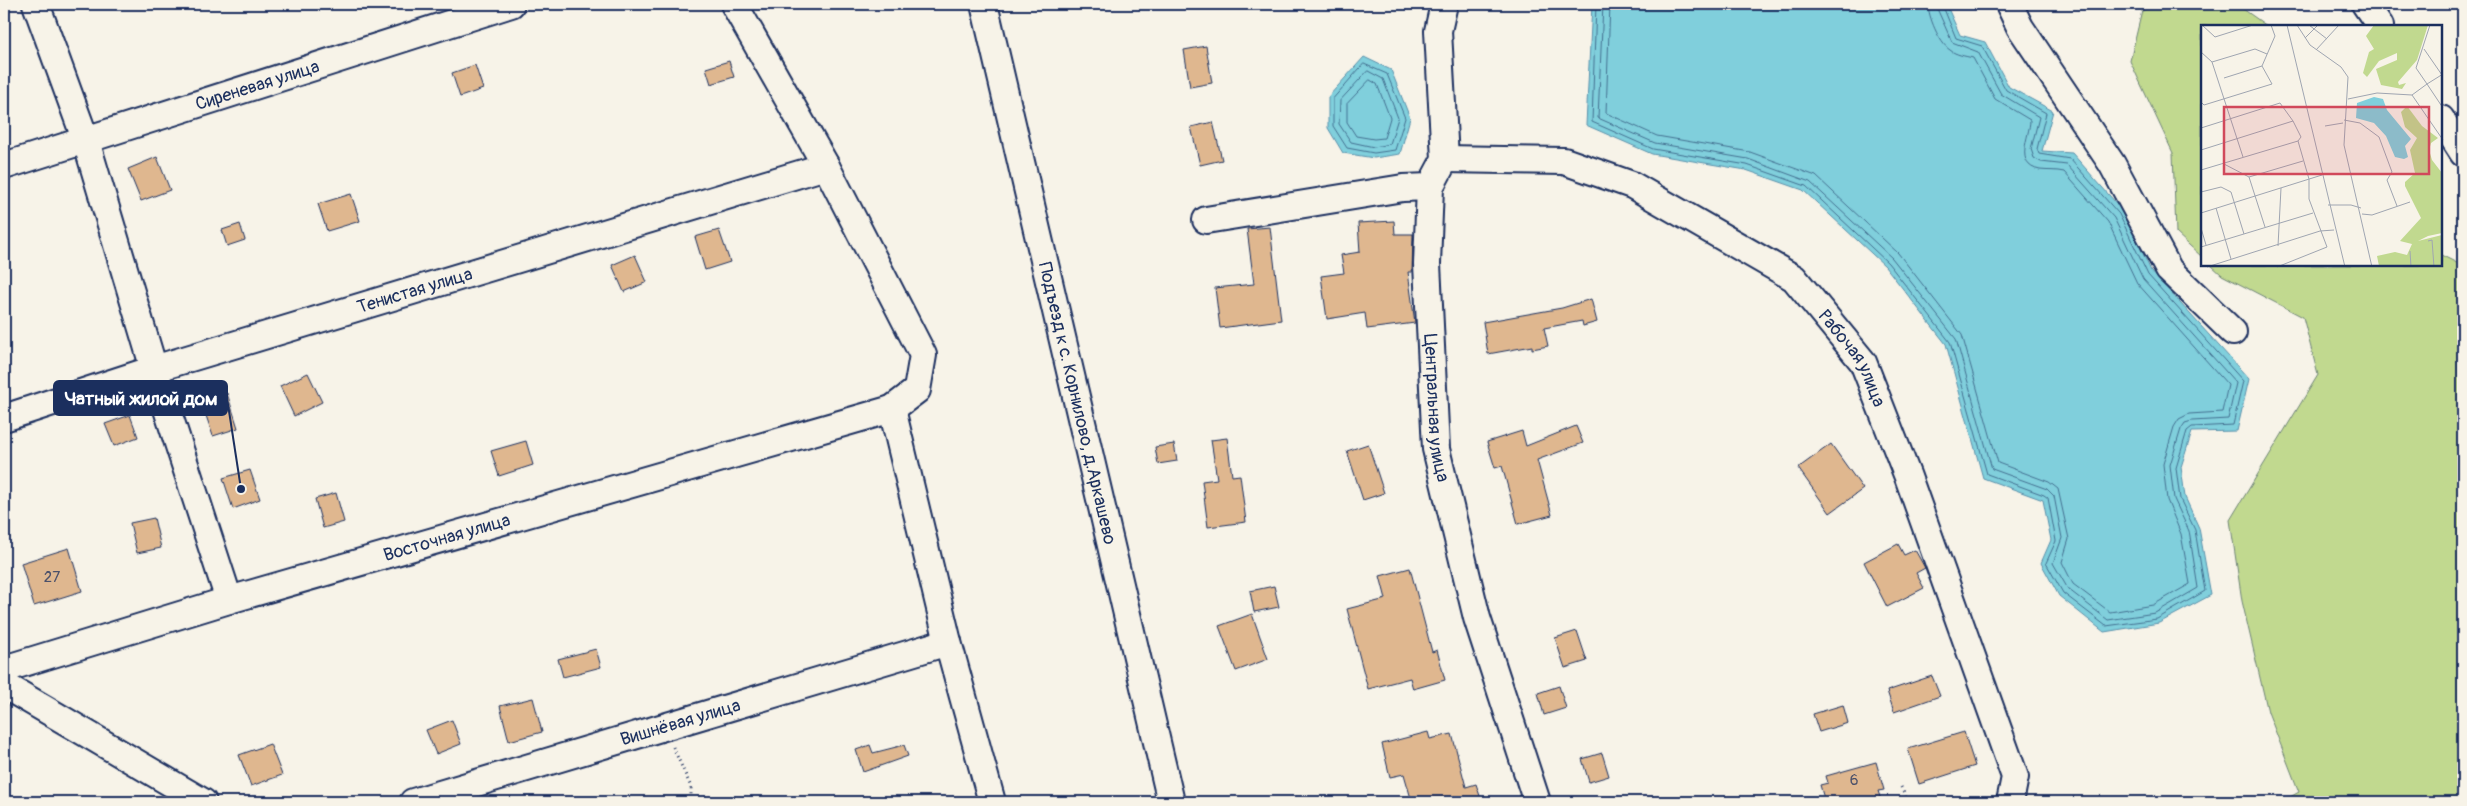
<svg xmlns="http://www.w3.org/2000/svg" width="2467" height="806" font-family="Pangolin,sans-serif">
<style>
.green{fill:#c1d98f;stroke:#6e8476}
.water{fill:#80cfdc;stroke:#588faa}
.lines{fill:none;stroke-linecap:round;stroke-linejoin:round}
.shore{stroke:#436f90;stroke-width:1}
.building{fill:#dfb78f;stroke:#1b2f5e}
.minor-casing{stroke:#1b2f5e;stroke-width:30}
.path{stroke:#1b2f5e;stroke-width:3;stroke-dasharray:1 4;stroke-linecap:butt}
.minor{stroke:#f7f3e8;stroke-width:26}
.labels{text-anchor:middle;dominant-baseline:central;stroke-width:4;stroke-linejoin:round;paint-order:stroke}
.number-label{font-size:15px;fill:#4c516a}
.street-label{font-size:18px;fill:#1b2f5e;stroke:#f7f3e8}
.inset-road{fill:none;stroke:#9fa5b1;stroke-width:1}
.view{fill:#d1495b;fill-opacity:0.15;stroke:#d1495b;stroke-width:2.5}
.inset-edge{fill:none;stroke:#1b2f5e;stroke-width:2.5}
.leader{fill:none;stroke:#1b2f5e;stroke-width:2}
.callout-dot{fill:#1b2f5e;stroke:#f7f3e8;stroke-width:2}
.callout{fill:#1b2f5e;stroke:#1b2f5e;stroke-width:2}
.callout-label{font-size:19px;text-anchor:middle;font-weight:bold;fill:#fff}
</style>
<rect width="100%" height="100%" fill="#f7f3e8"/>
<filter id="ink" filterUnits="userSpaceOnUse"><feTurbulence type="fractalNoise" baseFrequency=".02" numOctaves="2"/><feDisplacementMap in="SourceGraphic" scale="10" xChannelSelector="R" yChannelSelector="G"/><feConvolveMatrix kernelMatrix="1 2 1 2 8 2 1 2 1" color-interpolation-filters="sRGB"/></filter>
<g filter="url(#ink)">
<path class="green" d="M2156 4H2236L2267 26H2202V257L2176 233 2173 153 2130 61 2142 11Z
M2441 255 2463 266V802H2281L2299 792 2268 712 2242 601 2230 520 2318 375 2303 317 2222 275 2211 265H2441Z"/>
<path class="water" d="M1592 4H1946L1960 35 1985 42 2009 87 2053 111 2042 151 2072 153 2124 212 2151 271 2249 379 2237 431 2192 432 2181 467 2185 497 2199 528 2211 595 2159 623 2104 632 2059 596 2041 563 2051 540 2043 500 1983 478 1946 344 1885 266 1803 190 1746 170 1652 154 1586 125Z
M1364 57 1391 70 1410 118 1400 154 1374 158 1343 153 1328 128V97Z"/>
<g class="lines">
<path class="shore" d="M1596 4 1592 122 1653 149 1747 165 1806 186 1888 263 1950 342 1987 474 2044 495 2048 498 2056 541 2046 563 2063 593 2106 626 2157 619 2205 591 2195 530 2180 499 2176 468 2187 431 2192 427 2233 425 2243 381 2148 275 2119 214 2070 159 2039 154 2037 149 2046 113 2006 90 1982 46 1956 38 1942 4
M1603 4 1598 118 1655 143 1748 159 1810 182 1892 258 1956 339 1992 469 2047 489 2054 496 2062 538 2053 563 2068 589 2108 620 2155 613 2198 588 2189 531 2174 499 2170 465 2181 429 2185 423 2192 421 2228 419 2236 383 2143 279 2114 218 2067 165 2041 162 2034 158 2031 149 2039 117 2001 94 1978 52 1952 42 1935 4
M1610 4 1606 113 1657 136 1750 152 1816 176 1898 253 1962 335 1998 463 2049 482 2058 489 2069 539 2062 562 2073 584 2110 612 2153 605 2190 584 2181 534 2167 500 2163 464 2174 427 2179 419 2189 414 2222 412 2228 385 2137 283 2108 222 2064 172C2056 170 2048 171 2040 170 2013 165 2030 136 2030 120L1995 99 1973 58C1965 56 1956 55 1950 50 1939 43 1928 16 1928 4
M1364 64 1387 74 1405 118 1395 150 1374 153 1347 148 1333 126V99Z
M1368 71 1383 79 1398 118 1390 144 1374 147 1351 142 1339 124 1340 101Z
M1370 80 1377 84 1390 118 1384 138 1374 139 1356 136 1347 122V104Z"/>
</g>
<path class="building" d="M1206 46 1212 83 1190 87 1184 50Z
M729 61 734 77 711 84 706 68Z
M475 65 483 89 460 97 452 73Z
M1213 122 1222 160 1200 165 1191 127Z
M157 157 170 190 141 201 128 169Z
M351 194 360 221 327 231 318 204Z
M1394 221 1395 234H1413L1412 272H1408L1415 323 1367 329 1365 313 1327 319 1321 276 1344 273 1341 255 1360 252 1358 223Z
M240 224 245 240 227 246 222 230Z
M1270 227 1281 320 1220 328 1215 288 1254 284 1247 229Z
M719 230 730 262 705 270 695 237Z
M635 255 647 282 624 292 612 265Z
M1591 299 1597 322 1583 326 1582 321 1544 328 1548 346 1532 349V346L1488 354 1483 322 1562 308Z
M308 373 322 402 294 416 280 386Z
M227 393 238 428 213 436 201 401Z
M130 415 138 437 114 446 105 424Z
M1576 426 1583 443 1537 460 1552 515 1518 524 1502 466 1495 468 1487 442 1522 431 1526 446Z
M1227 438 1232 476 1240 475 1246 522 1208 527 1202 481 1217 479 1211 440Z
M526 441 533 465 499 476 491 451Z
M1174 444 1177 461 1158 464 1155 447Z
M1368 444 1384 493 1363 500 1347 451Z
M1831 444 1863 489 1830 513 1798 468Z
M250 470 260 499 233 509 223 478Z
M336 493 344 522 323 528 315 499Z
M154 518 161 548 137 553 130 523Z
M1898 544 1904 555 1915 550 1925 568 1916 573 1924 588 1887 607 1864 562Z
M69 548 82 591 34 606 21 563Z
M1410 568 1432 652 1437 650 1445 680 1413 689 1410 678 1368 689 1347 609 1386 599 1380 576Z
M1274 586 1279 607 1254 612 1250 591Z
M1252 614 1268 659 1236 671 1219 626Z
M1577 631 1587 661 1565 668 1555 638Z
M596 649 601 667 563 677 558 659Z
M1932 676 1940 696 1894 712 1887 691Z
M1559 686 1566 708 1544 715 1538 693Z
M533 698 542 732 509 741 500 706Z
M1843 705 1848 723 1819 732 1813 714Z
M452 720 461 744 436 754 426 730Z
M1428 732 1430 739 1452 734 1466 787 1476 784 1482 802H1412L1404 774 1390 777 1382 744Z
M1964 732 1975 766 1919 784 1908 749Z
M270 744 282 775 251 786 239 755Z
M870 745 873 753 904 745 908 756 863 772 856 750Z
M1602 753 1609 776 1589 782 1582 759Z
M1876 762 1884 790 1878 791 1881 800 1872 802H1825L1820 785 1828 783 1826 776Z"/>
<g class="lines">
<g class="minor-casing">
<g id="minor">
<path d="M36 4 86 141 154 369 229 600"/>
<path d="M734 4 826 166 923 355 917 390 892 409 948 642 992 802"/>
<path id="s1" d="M984 4 1171 802"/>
<path id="s2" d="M1444 4 1438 31 1445 159 1430 187 1427 264 1436 449 1477 618 1537 802"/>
<path d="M2009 4 2020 27 2112 164 2169 270 2233 332"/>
<path d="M2365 4 2380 26"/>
<path d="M2441 119 2463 153"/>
<path id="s3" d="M1445 159 1564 161 1632 185 1794 278 1863 362 1908 477 2015 777 2010 802"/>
<path id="s4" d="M4 166 511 4"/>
<path d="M1206 220 1403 188 1430 187"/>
<path id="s5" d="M4 418 154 369 826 166"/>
<path id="s6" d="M4 669 229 600 892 409"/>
<path d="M4 685 203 802"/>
<path id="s7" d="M413 802 948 642"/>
</g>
</g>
<path class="path" d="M673 747 691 787V802
M1901 787 1908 802"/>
<use href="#minor" class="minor"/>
</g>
</g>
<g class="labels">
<g class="number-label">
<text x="52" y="577">27</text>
<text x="1854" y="780">6</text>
</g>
<g class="street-label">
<text stroke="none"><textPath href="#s4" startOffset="266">Сиреневая улица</textPath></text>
<text stroke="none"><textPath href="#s5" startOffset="430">Тенистая улица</textPath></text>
<text stroke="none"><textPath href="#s3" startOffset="478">Рабочая улица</textPath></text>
<text stroke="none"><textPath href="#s1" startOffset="410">Подъезд к с. Корнилово, д.Аркашево</textPath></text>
<text stroke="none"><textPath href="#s2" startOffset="409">Центральная улица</textPath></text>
<text stroke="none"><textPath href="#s6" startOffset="462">Восточная улица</textPath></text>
<text stroke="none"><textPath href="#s7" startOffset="279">Вишнёвая улица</textPath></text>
</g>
</g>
<g transform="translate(2201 25)">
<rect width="241" height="241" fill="#f7f3e8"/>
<path d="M173 0H227L216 35 197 57 198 60 205 58 201 64 180 60 175 44 196 35V28L178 36 166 52 162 48 168 27 173 24 165 11ZM206 81 221 101 237 113 230 118 228 125 231 135 241 148V208L227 211 217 216 241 210V241H178L176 231 194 227 206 230 211 219 199 216 220 193 204 161V157L214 148 209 125 216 113 204 102 200 87Z" fill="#c1d98f"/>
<path d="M173 72 182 74 186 85 210 114 204 121 207 132 203 134 194 132 185 111 173 98 155 93 156 78Z" fill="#80cfdc"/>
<path class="inset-road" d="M1 0 14 12 52 0M86 0 144 242M96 0 109 20 140 42 147 52 143 120 171 242M108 0 126 14M104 13 117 0M223 24 241 50M115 25 138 0M0 27 11 37 54 24 66 29M11 37 42 132M242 49 226 59 242 83M23 53 61 41M211 70 226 59 215 43 229 0M211 70 242 115M147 74 176 68 211 70M0 77 3 80 71 59 61 41 74 11 70 0M143 95 159 98 178 112 191 147 186 155 196 181M124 101 142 98M0 103 79 78 92 96 100 112 97 116 108 154V174L126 222 76 242M0 125 92 96M23 139 48 152 64 202M0 145 97 116M48 152 102 136M0 167 20 162 30 167 43 209M127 180H150L160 183M15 183 30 234M0 188 121 150M161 189 171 190 209 177M0 203 5 220M227 216 231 215 233 242M77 221 80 163M0 222 112 188M209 226 210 242M6 242 119 206 133 205"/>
<path class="view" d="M23 82H228V149H23Z"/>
<rect width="241" height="241" class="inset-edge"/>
</g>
<path class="leader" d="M241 489L227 398"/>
<circle class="callout-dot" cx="241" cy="489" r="5"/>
<rect class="callout" x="54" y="381" width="173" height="34" rx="5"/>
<g class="callout-label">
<text x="141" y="405">Чатный жилой дом</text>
</g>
<rect width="2467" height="806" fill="none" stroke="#f7f3e8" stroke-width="20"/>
<rect x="10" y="10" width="2447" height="786" fill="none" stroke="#1b2f5e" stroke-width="2" filter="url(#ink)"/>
</svg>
